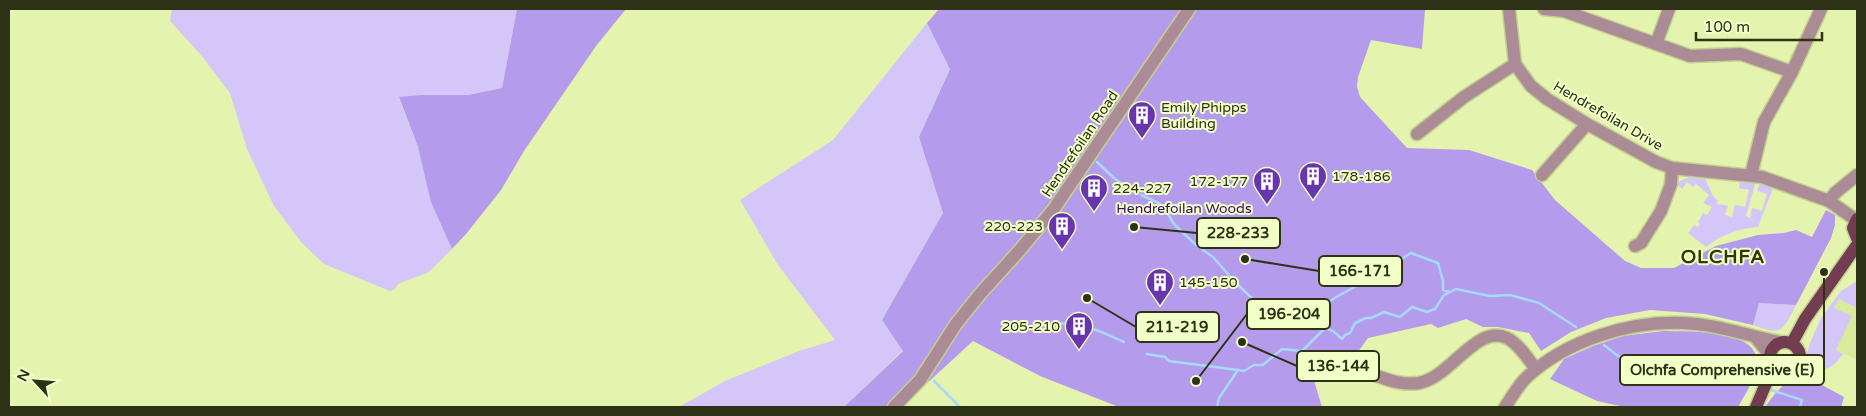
<svg xmlns="http://www.w3.org/2000/svg" width="1866" height="416" font-family="'Varela Round',sans-serif">
<style>
.built{fill:#daea9d}
.green{fill:#d4c6f9}
.forest{fill:#b59bec}
.lines{fill:none;stroke-linecap:round;stroke-linejoin:round}
.stream{stroke:#a6d9fa;stroke-width:2.5}
.minor-casing{stroke:#c3d092;stroke-width:15}
.major-casing{stroke:#c3d092;stroke-width:15}
.minor{stroke:#ab8b95;stroke-width:12}
.major{stroke:#723d50;stroke-width:12}
.labels{text-anchor:middle;dominant-baseline:central;stroke-width:4;stroke-linejoin:round;paint-order:stroke}
.poi-label{font-size:14px;fill:#2d3216;stroke:#f2ffc7;text-anchor:start}
.street-label{font-size:14px;fill:#2d3216;stroke:#f2ffc7}
.park-label{font-size:14px;fill:#3a0c6c;stroke:#f2ffc7}
.district-label{font-size:19px;font-weight:bold;letter-spacing:1px;fill:#313903;stroke:#f2ffc7}
.leader{fill:none;stroke:#2d3216;stroke-width:2}
.callout-dot{fill:#2d3216;stroke:#f2ffc7;stroke-width:2}
.callout{fill:#f2ffc7;stroke:#2d3216;stroke-width:2}
.callout-label{font-size:15px;text-anchor:middle;font-weight:bold;fill:#2d3216}
</style>
<rect width="100%" height="100%" fill="#e4f3ad"/>
<path class="built" d="M1839 299 1857 308V360L1836 350 1834 308Z"/>
<path class="green" d="M172 9H517L502 88 468 95H421L399 98 418 147 452 249 429 272 398 284 395 289 390 291 324 264 301 242 274 206 247 149 230 93 201 55 170 21Z
M927 23 950 68 919 137 943 213 882 320 903 350 844 407H679L725 381 799 351 835 340 778 265 740 200 833 140Z
M1689 177 1705 179 1713 196 1718 201 1717 204 1728 206 1725 215 1732 217 1735 205 1745 207 1749 190 1739 188 1740 179 1756 181 1746 216 1750 218 1752 208 1762 211 1767 194 1757 191 1760 183 1773 188 1758 227C1740 228 1720 235 1706 247L1688 233 1694 225 1698 227 1700 224 1698 222 1703 213 1707 215 1712 207 1703 203 1709 195 1696 184 1693 187 1687 182 1682 189 1676 183Z
M1857 281V308L1839 299 1834 308 1852 316 1836 350 1843 354C1836 365 1826 373 1813 368L1806 357 1810 343 1821 318 1841 291Z
M1759 303 1796 305C1783 331 1782 336 1753 325Z"/>
<path class="forest" d="M517 9H626L596 46 524 151 501 190 466 234 452 249 431 202 418 147 399 97 421 95H468L502 88Z
M939 9H1425L1422 49 1371 40 1358 77 1357 86 1360 97 1407 148 1469 150 1532 170 1555 200 1625 261 1641 268H1674L1716 246 1758 235 1784 233 1796 230 1812 237 1826 210 1835 215V225L1831 238 1796 305 1759 303 1753 325 1705 314 1650 310 1606 318 1571 332 1541 351 1529 333 1498 327H1483L1466 319 1438 328 1431 324 1368 338 1357 353 1313 377 1322 407H1119L1040 376 973 341 901 407H844L903 351 882 320 943 213 919 137 950 69 927 23Z
M1663 331C1688 332 1766 327 1756 369 1753 382 1745 395 1738 407H1625L1597 401 1550 379 1564 359 1593 346 1623 336Z
M1793 375 1824 386 1844 397 1841 407H1765L1774 395Z"/>
<g class="lines">
<path class="stream" d="M1097 162 1115 179 1124 185
M1141 195 1159 203 1168 214 1174 224 1196 245 1213 257 1236 283 1256 302
M1267 310 1283 321 1301 327 1333 299 1381 272 1411 253 1438 263 1443 281V290L1450 292
M1056 324C1078 320 1104 333 1124 342
M1604 345 1618 356 1634 358 1646 363 1662 376 1672 367 1683 364 1701 374 1749 385
M1147 354 1165 357 1169 361 1238 370
M934 381 960 407
M1771 390 1802 400 1800 407
M1217 407 1219 398 1238 370 1244 371 1254 365H1263L1282 349 1302 351 1325 328 1333 331 1342 339 1345 335 1350 333 1355 323 1366 318H1371L1384 312 1400 317 1412 307 1427 312 1435 309 1444 295 1456 289 1490 296 1510 295 1539 303 1576 327"/>
<g class="minor-casing">
<path id="minor" d="M1509 9 1515 64 1531 86 1547 99 1587 124 1656 162 1672 168 1762 177 1829 201 1856 220
M1544 9 1564 11 1690 56 1741 54 1792 72
M1656 44 1669 9
M1417 134 1464 97 1515 64
M1542 175 1587 124
M1751 175 1764 122 1792 72 1821 9
M1829 201 1835 193 1857 175
M1635 246 1641 243 1661 211 1671 184 1672 168
M1756 338 1769 354
M1377 376C1391 381 1403 385 1419 383 1450 378 1477 323 1507 338 1519 344 1528 359 1536 369
M894 407 920 380 956 324 980 294 1019 251 1053 210 1189 9
M1505 407C1512 397 1518 385 1528 376 1568 340 1629 321 1683 323 1716 324 1748 336 1780 342"/>
</g>
<g class="major-casing">
<path id="major" d="M1857 219 1853 228 1857 238
M1770 357a15 15 0 1 1 30 0a15 15 0 1 1-30 0Z
M1792 343 1805 319 1857 245
M1756 407 1773 367"/>
</g>
<use href="#minor" class="minor"/>
<use href="#major" class="major"/>
</g>
<defs>
<g id="building-pin" transform="scale(1.4375)"><path d="M0 17L-7.5 6A9.5 9.5 0 1 1 7.5 6Z" fill="#6735ad" stroke="#f2ffc7"/><path d="M-4-6H4V6H1V3H-1V6H-4ZM-2.5-4.3h1.7v1.8h-1.7ZM.8-4.3h1.7v1.8H.8ZM-2.5-1h1.7V.8h-1.7ZM.8-1h1.7V.8H.8Z" fill="#fff"/></g>
</defs>
<g fill-rule="evenodd">
<use href="#building-pin" x="1142" y="115"/>
<use href="#building-pin" x="1313" y="176"/>
<use href="#building-pin" x="1267" y="181"/>
<use href="#building-pin" x="1094" y="188"/>
<use href="#building-pin" x="1062" y="226"/>
<use href="#building-pin" x="1160" y="282"/>
<use href="#building-pin" x="1079" y="326"/>
</g>
<g class="labels">
<g class="poi-label">
<text x="1161" y="107">Emily Phipps<tspan x="1161" dy="16">Building</tspan></text>
<text x="1332" y="176">178-186</text>
<text x="1248" y="181" text-anchor="end">172-177</text>
<text x="1113" y="188">224-227</text>
<text x="1043" y="226" text-anchor="end">220-223</text>
<text x="1179" y="282">145-150</text>
<text x="1060" y="326" text-anchor="end">205-210</text>
</g>
<g class="street-label">
<text transform="translate(1608 116) rotate(30)">Hendrefoilan Drive</text>
<text transform="translate(1080 144) rotate(-56)">Hendrefoilan Road</text>
</g>
<g class="park-label">
<text x="1184" y="208">Hendrefoilan Woods</text>
</g>
<g class="district-label">
<text x="1723" y="257">OLCHFA</text>
</g>
</g>
<path class="leader" d="M1134 227L1197 233M1245 259L1319 271M1196 381L1247 314M1087 298L1136 327M1242 342L1297 366M1824 272L1824 370"/>
<g class="callout-dot">
<circle cx="1134" cy="227" r="5"/>
<circle cx="1245" cy="259" r="5"/>
<circle cx="1196" cy="381" r="5"/>
<circle cx="1087" cy="298" r="5"/>
<circle cx="1242" cy="342" r="5"/>
<circle cx="1824" cy="272" r="5"/>
</g>
<g class="callout">
<rect x="1197" y="218" width="83" height="30" rx="5"/>
<rect x="1319" y="256" width="83" height="30" rx="5"/>
<rect x="1247" y="299" width="83" height="30" rx="5"/>
<rect x="1136" y="312" width="83" height="30" rx="5"/>
<rect x="1297" y="351" width="82" height="30" rx="5"/>
<rect x="1620" y="355" width="204" height="30" rx="5"/>
</g>
<g class="callout-label">
<text x="1238" y="238">228-233</text>
<text x="1360" y="276">166-171</text>
<text x="1289" y="319">196-204</text>
<text x="1177" y="332">211-219</text>
<text x="1338" y="371">136-144</text>
<text x="1722" y="375">Olchfa Comprehensive (E)</text>
</g>
<rect width="1866" height="416" fill="none" stroke="#2d3216" stroke-width="20"/>
<g transform="translate(35 381) rotate(296)" stroke="#f2ffc7" stroke-width="4" paint-order="stroke">
<path d="M0-4L9 19L0 12L-9 19Z" fill="#2d3216"/>
<text y="-8" font-size="14" font-weight="bold" text-anchor="middle" fill="#2d3216">N</text>
</g>
<path d="M1696 32v8h126v-8" fill="none" stroke="#2d3216" stroke-width="2.5"/>
<text x="1704" y="32" font-size="15" fill="#2d3216" stroke="#f2ffc7" stroke-width="4" paint-order="stroke">100 m</text>
</svg>
